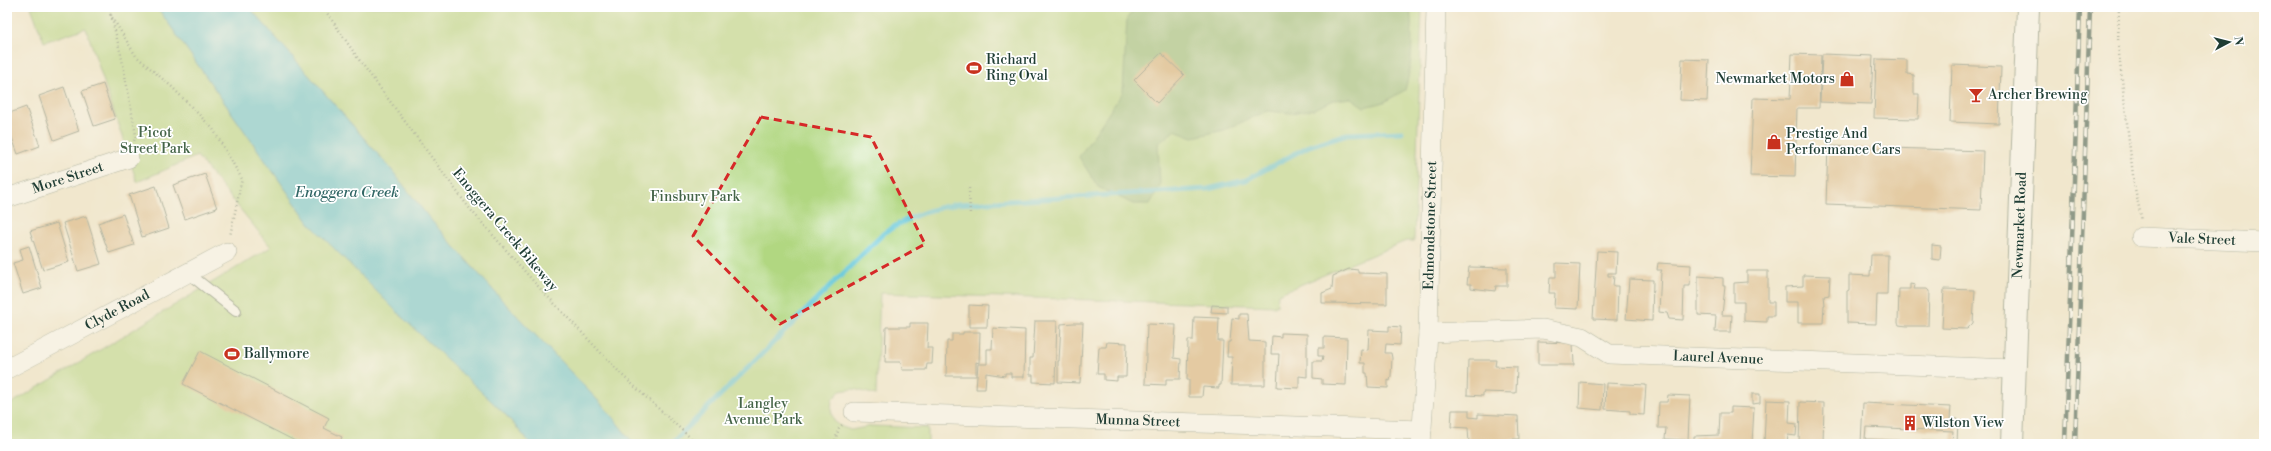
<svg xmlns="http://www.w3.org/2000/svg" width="2271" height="451" font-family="'Libre Bodoni',serif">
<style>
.green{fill:#b1d781;stroke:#688a5a}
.forest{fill:#8cb86f;stroke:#567a52}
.water{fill:#5bc4d7;stroke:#3d8086}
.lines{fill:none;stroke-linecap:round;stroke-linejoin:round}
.stream{stroke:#5bc4d7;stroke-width:5}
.building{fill:#d4a76d;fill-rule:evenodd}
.lane-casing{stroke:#68786a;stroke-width:12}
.street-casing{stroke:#68786a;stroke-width:20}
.secondary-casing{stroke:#68786a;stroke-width:24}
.path{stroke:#68786a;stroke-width:2.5;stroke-dasharray:1 3;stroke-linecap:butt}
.lane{stroke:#fff;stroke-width:10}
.street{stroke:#fff;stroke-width:19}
.secondary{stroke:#fff;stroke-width:22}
.rail-casing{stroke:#1f3d34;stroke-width:4.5}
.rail{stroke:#fff;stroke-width:3;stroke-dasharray:9;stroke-linecap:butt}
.marked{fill:none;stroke:#d62828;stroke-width:3;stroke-dasharray:8 5;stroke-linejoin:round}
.labels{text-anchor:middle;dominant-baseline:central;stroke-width:3.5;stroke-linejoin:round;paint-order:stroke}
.poi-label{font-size:14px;fill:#1f3d34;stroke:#fff;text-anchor:start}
.park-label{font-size:14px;fill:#446447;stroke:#fff}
.street-label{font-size:14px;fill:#1f3d34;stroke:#fff}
.water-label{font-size:15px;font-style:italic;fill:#316665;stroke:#fff}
</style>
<rect width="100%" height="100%" fill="#fff"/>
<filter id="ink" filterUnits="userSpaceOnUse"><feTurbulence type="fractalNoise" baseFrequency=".025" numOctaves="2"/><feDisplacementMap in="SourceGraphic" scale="8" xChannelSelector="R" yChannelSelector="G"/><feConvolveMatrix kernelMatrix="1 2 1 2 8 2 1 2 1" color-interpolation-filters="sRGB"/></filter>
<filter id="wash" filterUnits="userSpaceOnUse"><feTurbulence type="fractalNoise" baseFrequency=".012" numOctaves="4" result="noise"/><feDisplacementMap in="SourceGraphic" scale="16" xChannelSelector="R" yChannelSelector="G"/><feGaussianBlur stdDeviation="0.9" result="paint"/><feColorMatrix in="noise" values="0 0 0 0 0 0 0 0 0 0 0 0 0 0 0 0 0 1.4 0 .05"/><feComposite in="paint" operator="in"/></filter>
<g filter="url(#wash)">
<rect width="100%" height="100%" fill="#f1e7cd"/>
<path class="green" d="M31 7H157L310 224 505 414 531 444H7V406L271 247 197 156 137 182 86 28 44 42Z
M249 7H1422L1414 241H1406L1278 294 1277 306 880 293 876 395 854 389 840 391 832 400 831 410 834 421 842 427 851 430 872 426 928 428V444H634L606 409 501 299 430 219 390 168Z"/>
<path class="forest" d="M1137 7H1410C1413 36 1413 62 1405 90L1384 102 1364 107 1351 98 1334 100 1314 109 1291 113 1267 111 1224 130 1193 137 1175 130 1158 144 1160 186 1150 204H1133L1098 187 1079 157 1123 92 1127 18Z"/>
<path class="water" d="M157 7H249L390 168 430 219 501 299 606 409 634 444H531L505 414 406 321 310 224Z"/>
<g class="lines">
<path class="stream" d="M671 444 884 233C909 217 928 209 957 204L1208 189 1246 180 1309 146 1347 134 1402 132"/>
</g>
<g id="blocks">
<path class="building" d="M1161 53 1184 75 1157 103 1134 80Z
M1792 54 1821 55 1819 108H1797L1795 177 1750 176 1753 98 1790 99Z
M1822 54 1873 56 1871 104 1820 102Z
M1682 59 1709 60 1707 101 1680 100Z
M1876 59 1907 60V74L1914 75V94H1919L1918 119 1874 118Z
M1952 65 2001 67 1999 124 1950 122Z
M103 84 115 119 94 126 82 91Z
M64 87 79 131 54 140 39 96Z
M26 107 40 146 18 154 7 124V114Z
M1828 146 1983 151 1981 210 1826 204Z
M205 174 217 208 185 219 173 185Z
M156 186 169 228 142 237 129 195Z
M123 214 134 245 109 253 98 223Z
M86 216 101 264 78 271 63 223Z
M57 223 69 262 43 270 30 231Z
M1932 245 1941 246 1940 260 1932 259Z
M29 246 42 288 23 294 13 263 23 260 20 249Z
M1597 251 1617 252 1616 273H1608V276H1614L1613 286H1618L1617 320 1593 319Z
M1871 255H1888L1887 294H1877L1876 324 1847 323V291L1849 290V275L1870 276Z
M1556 263 1580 264 1578 309 1554 308 1555 293H1549L1550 277H1556Z
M1658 263 1691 265 1690 286H1684L1683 320 1669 319 1667 313 1659 312 1661 272 1662 270H1657Z
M1469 267 1507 268V286H1496L1495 291 1471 288V284H1467Z
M1349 269 1358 270V273L1387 274V304L1322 303V293L1332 289 1333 276Z
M1747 271H1768V302H1774V316H1767V322L1744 321V302H1734V283L1747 282Z
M1803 275 1830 276 1829 295 1824 296 1825 305H1824L1823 323H1798V302H1785V287L1803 286Z
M1698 276 1723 278V286H1725L1722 315H1732L1731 332H1715L1716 316 1698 315Z
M1629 279 1653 280 1652 321 1626 319Z
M1910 284 1915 285 1914 289H1927L1929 291 1928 326H1907L1899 325 1898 323 1899 289H1910Z
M1944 289 1975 290 1973 323 1967 329 1942 328Z
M969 305 988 306 987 327H969Z
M1212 305 1227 306V313L1211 312Z
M1239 314H1247L1249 341 1265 342V385H1231L1232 357H1227L1228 342H1230L1232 318 1239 319Z
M1194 317 1219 318 1218 341H1223L1221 385H1219V388L1203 387 1202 397H1189V380H1187L1188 340H1193Z
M1035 321H1057L1055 383 1033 382V375H1030V358H1033Z
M910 323H928L927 348H933L932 364H927L926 370H902L901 362H885L886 327H910Z
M1073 323H1083L1080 383 1058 382V361H1059L1061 324Z
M1147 324 1176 325 1174 358 1181 359 1180 379H1166V385L1145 384Z
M1389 326 1401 327 1400 345 1386 344 1385 353H1391L1392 358 1391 376 1390 381 1388 380V388L1368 387 1367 373H1365V363H1360L1361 349 1368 350 1369 330 1389 331Z
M993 328 1025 330 1024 377H1011V373H1005V376L986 373 985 389H976L978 364H987V349H992Z
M963 332H980L979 363 976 362V376H946L947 341H952V334H963Z
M1281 333 1307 334V377L1299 376V388L1277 387 1279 354H1271L1272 336 1281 337Z
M1324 337 1347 338 1346 385 1322 384V379L1313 378V361H1322L1323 356H1318V348H1324Z
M1107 342 1127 343 1126 377H1117V381L1104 380V374H1097L1099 347H1106Z
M1538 342 1573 343 1574 365H1538Z
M200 351 329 418 324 428 342 437 339 444H301L183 384Z
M1468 360H1496L1495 366 1517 367 1516 393 1483 392V396L1467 395Z
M1580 382 1603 384 1602 410 1579 408Z
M1606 383 1646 385 1644 415 1630 414V411L1605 409Z
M1752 394H1760V403L1752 404Z
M1668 395 1690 396 1688 440 1665 439 1666 428H1658L1659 402H1667Z
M1766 400 1790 401 1789 423 1797 424 1796 436 1788 435 1787 444 1764 443Z
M1800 402 1824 403 1823 444H1799Z
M1863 403 1951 407 1950 419H1958L1957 444H1861ZM1866 427 1953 431 1952 442 1865 439Z
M1731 407 1754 408 1752 444H1694V436L1719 435 1720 413H1731Z
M1452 410H1469V417L1478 418V414L1518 416 1519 439H1510V444H1469L1468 428 1451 427Z"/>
</g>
</g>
<g filter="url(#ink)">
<use href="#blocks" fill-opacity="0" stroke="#68786a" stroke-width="1"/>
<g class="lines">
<g class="lane-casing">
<path id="lane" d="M188 273 236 311"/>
</g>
<g class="street-casing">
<g id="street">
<path id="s1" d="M7 198 129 158"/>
<path id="s2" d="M2141 237 2264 242"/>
<path id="s3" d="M1428 333 1543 329 1582 337 1609 354 2014 369"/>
<path id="s4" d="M7 369 227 252"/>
<path id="s5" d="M854 412 1422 430"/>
<path id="s6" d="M1421 444 1428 333 1436 7"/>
</g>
</g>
<g class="secondary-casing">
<g id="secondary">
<path id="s7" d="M2012 444 2028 7"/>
</g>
</g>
<path class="path" d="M109 7 122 59 136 135 134 141
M323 7 357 57 470 209 535 283 621 374 697 444
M2119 7 2118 45 2134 184 2142 221
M110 14 136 56 172 87 213 129 242 179 230 236
M969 188 970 214
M834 444 839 428 843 424"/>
<use href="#lane" class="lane"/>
<use href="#street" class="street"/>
<use href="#secondary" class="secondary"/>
<g class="rail-casing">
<path id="rail" d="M2065 444 2080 7
M2075 444 2090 7"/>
</g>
<use href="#rail" class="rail"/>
</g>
</g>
<path d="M0 0H2271V451H0ZM761 117 871 137 925 244 780 324 693 236Z" fill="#f1e7cd" fill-opacity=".55" fill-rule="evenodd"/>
<path class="marked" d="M761 117 871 137 925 244 780 324 693 236Z"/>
<defs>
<g id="stadium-bare" transform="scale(1.2)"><path d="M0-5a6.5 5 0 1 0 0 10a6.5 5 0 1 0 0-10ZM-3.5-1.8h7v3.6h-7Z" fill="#c8321e" stroke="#fff" stroke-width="2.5" paint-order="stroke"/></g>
<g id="shop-bare" transform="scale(1.2)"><path d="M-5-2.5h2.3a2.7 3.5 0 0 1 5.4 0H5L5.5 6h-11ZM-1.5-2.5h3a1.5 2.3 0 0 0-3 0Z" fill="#c8321e" stroke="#fff" stroke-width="2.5" paint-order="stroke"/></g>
<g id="bar-bare" transform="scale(1.2)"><path d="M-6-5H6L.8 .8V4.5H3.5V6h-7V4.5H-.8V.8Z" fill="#c8321e" stroke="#fff" stroke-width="2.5" paint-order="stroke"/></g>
<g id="building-bare" transform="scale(1.2)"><path d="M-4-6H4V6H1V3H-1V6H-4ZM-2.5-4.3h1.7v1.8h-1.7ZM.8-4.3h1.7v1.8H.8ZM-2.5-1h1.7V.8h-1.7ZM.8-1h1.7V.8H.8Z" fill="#c8321e" stroke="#fff" stroke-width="2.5" paint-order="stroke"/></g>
</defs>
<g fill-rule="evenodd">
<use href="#stadium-bare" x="974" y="68"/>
<use href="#shop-bare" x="1847" y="79"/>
<use href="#bar-bare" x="1976" y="95"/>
<use href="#shop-bare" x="1774" y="142"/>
<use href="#stadium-bare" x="232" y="354"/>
<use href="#building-bare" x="1910" y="423"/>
</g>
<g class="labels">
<g class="poi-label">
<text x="986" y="60">Richard<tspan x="986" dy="16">Ring Oval</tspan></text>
<text x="1835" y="79" text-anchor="end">Newmarket Motors</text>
<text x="1988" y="95">Archer Brewing</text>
<text x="1786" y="134">Prestige And<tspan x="1786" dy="16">Performance Cars</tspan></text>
<text x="244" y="354">Ballymore</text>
<text x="1922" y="423">Wilston View</text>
</g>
<g class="park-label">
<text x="155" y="133">Picot<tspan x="155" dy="16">Street Park</tspan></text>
<text x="695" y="197">Finsbury Park</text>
<text x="763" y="404">Langley<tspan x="763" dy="16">Avenue Park</tspan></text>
</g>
<g class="street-label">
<text stroke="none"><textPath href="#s1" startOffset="64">More Street</textPath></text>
<text stroke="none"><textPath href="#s7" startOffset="219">Newmarket Road</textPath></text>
<text stroke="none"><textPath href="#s6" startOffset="219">Edmondstone Street</textPath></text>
<text transform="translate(505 230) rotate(50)">Enoggera Creek Bikeway</text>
<text stroke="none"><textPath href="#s2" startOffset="61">Vale Street</textPath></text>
<text stroke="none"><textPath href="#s4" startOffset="125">Clyde Road</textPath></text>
<text stroke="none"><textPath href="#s3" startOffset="296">Laurel Avenue</textPath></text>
<text stroke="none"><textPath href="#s5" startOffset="284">Munna Street</textPath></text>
</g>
<g class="water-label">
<text x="347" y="192">Enoggera Creek</text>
</g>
</g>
<rect width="2271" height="451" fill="none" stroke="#fff" stroke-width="24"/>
<g transform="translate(2229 42) rotate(83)" stroke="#ffffff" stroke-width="3" paint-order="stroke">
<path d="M0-3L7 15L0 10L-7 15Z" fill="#1f3d34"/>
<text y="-6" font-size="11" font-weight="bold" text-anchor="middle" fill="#1f3d34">N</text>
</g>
</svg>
